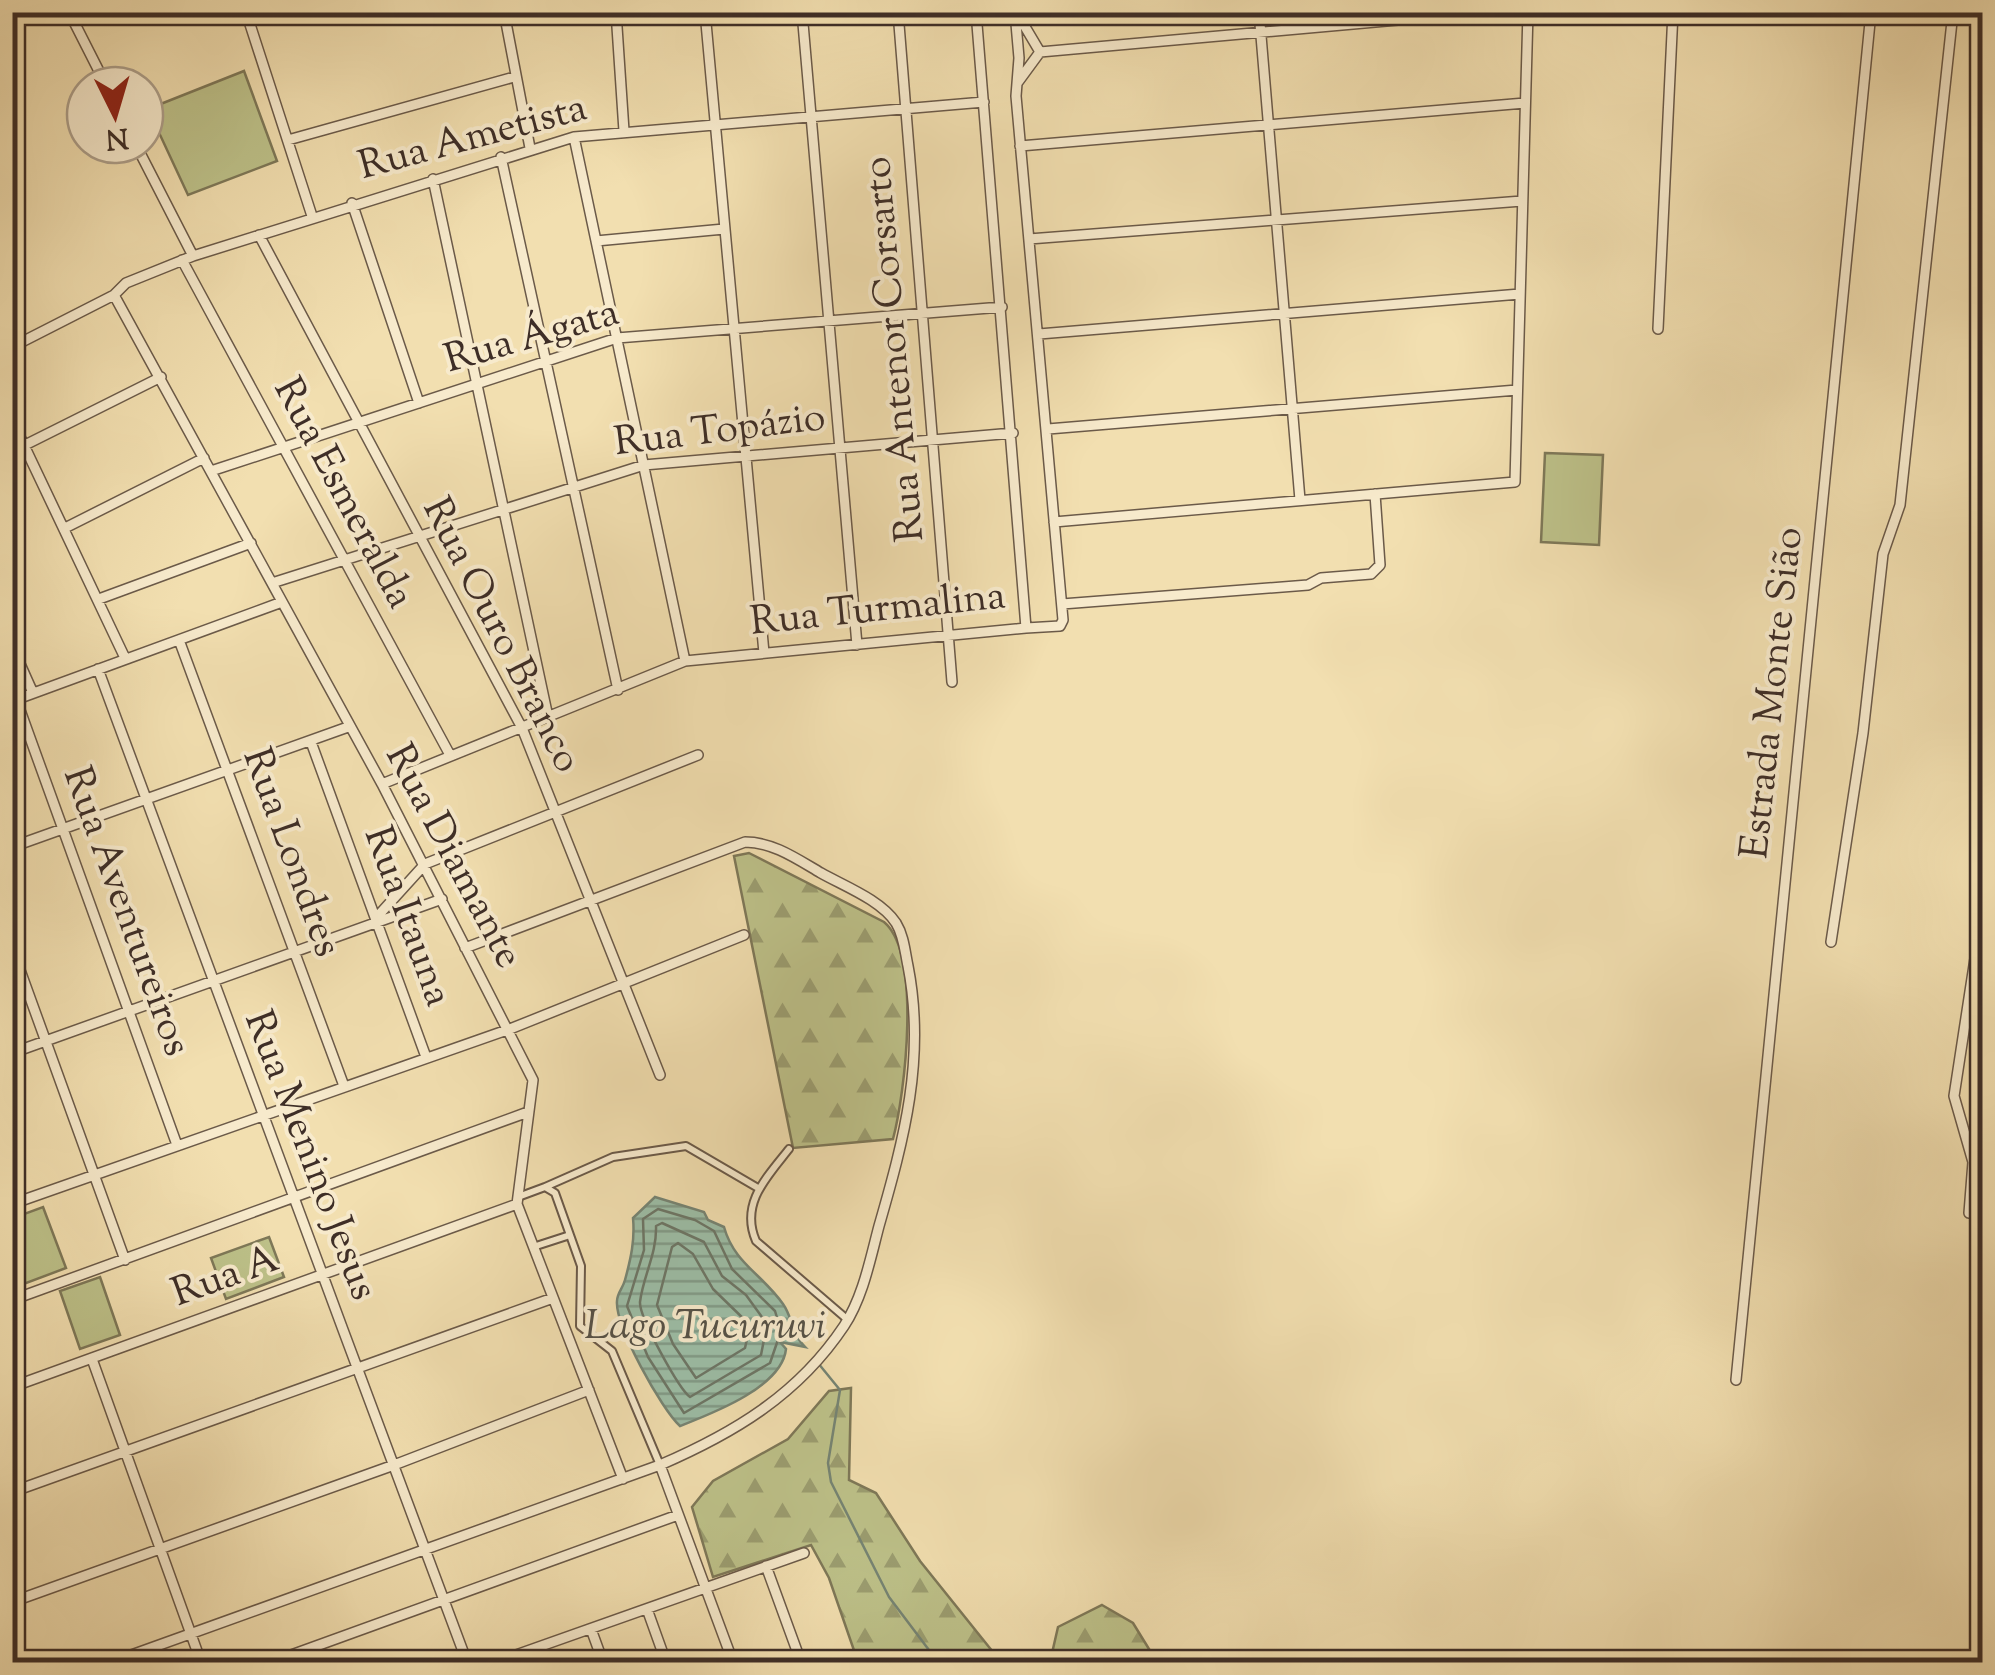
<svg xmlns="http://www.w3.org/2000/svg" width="1995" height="1675" font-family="'Sorts Mill Goudy',serif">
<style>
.forest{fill:url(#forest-firs);stroke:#7e7858;stroke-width:2.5}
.pitch{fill:#bdc189;stroke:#7e7858;stroke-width:2.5}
.water{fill:url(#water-rules);stroke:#768473;stroke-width:2.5}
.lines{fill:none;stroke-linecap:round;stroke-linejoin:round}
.shore{stroke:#6d7666;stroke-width:2.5}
.stream{stroke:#768473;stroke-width:2.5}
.pedestrian-casing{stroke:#6b5a49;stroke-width:10}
.minor-casing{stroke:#6b5a49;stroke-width:12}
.primary-casing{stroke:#3e2e27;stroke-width:18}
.pedestrian{stroke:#f7eacc;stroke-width:6}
.minor{stroke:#f7eacc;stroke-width:9}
.primary{stroke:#e9c078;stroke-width:14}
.labels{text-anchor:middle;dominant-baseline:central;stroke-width:8;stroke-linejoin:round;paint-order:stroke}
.street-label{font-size:40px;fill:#3e2e27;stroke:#f7eacc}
.water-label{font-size:42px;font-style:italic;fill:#565247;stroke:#f7eacc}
</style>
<defs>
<pattern id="forest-firs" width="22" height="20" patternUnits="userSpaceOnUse" patternTransform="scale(2.5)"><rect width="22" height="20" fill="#bdc189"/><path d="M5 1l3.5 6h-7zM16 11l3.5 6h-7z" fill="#9b9d70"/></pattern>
<pattern id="water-rules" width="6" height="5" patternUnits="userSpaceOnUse" patternTransform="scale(2.5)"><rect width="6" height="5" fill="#9cbda6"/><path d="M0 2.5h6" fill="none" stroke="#819a87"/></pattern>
</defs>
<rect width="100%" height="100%" fill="#f2dfb0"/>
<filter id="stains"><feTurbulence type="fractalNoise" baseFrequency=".002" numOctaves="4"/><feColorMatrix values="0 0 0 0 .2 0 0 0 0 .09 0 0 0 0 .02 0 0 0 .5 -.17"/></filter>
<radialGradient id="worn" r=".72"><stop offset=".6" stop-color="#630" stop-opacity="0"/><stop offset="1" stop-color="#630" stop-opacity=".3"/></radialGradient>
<path class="forest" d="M749 853 884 922C922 954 905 1094 893 1139L793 1148 734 856Z
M851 1388 849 1480 876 1493 920 1561 1001 1662H1006H858L829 1578 811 1545 713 1577 692 1507 713 1481 788 1439 829 1391Z
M1102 1605 1133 1623 1157 1662H1050L1058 1627Z"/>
<path class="pitch" d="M244 71 277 161 188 195 148 109Z
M1545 453 1603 455 1599 545 1541 542Z
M43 1207 66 1268 13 1288V1218Z
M269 1237 284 1277 226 1299 211 1258Z
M100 1277 120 1335 80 1349 60 1291Z"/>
<path class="water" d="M655 1197 704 1212 708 1220 724 1227C734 1263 762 1274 783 1304 793 1318 791 1333 805 1347L780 1342 786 1349C782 1387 713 1413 680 1426 662 1410 615 1326 617 1301 617 1293 623 1288 625 1280 631 1258 635 1240 633 1218Z"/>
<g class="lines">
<path class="shore" d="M658 1209 695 1220 714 1231 732 1269 775 1311 781 1331 770 1363 684 1413 648 1357 627 1306 644 1250 643 1219Z
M662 1223 704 1242 722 1276 746 1295 767 1324 761 1355 690 1397C679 1389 639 1317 640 1302 643 1276 657 1254 656 1226Z
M678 1243 693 1254 713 1289 750 1325 745 1348 696 1378 673 1344 657 1305 672 1247Z"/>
<path class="stream" d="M818 1363 840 1390 828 1463 831 1482 889 1597 938 1662"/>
<g class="pedestrian-casing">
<path id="pedestrian" d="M789 1149C766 1178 740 1204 756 1241L848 1320
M545 1187 613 1157 686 1146 758 1188
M518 1197 545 1187 555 1193 581 1266 580 1326 612 1351 660 1465
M533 1247 570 1235"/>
</g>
<g class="minor-casing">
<path id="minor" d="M69 12 106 85
M246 12 312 216
M504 12 530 148
M616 12 624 131
M705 12 764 653
M802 12 857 645
M898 12 952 682
M1015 12 1019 58 1016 96 1063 620 1060 626 1026 628
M1025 12 1024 25 1040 52 1487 12
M1259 12 1300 500
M1018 82 1040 52
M574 137 685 661
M288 140 514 77
M136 145 193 256
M1020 146 1525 103
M501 157 618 690
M433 179 548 717
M352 203 419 403
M259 235 522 728 660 1075
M1029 239 1522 201
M596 241 724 229
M182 260 450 755
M114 295 382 784 533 1080 517 1204 623 1479
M1658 329 1673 12
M1039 334 1520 294
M12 347 114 295 126 283 193 256 574 137 984 102
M12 420 125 658
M1048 429 1517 390
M25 445 161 377
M211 471 617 338 1002 307
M1054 522 1515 482 1528 12
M65 528 204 458
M272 583 644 465 1013 433
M99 599 251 543
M1062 604 1308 585 1321 578 1371 574 1380 565 1375 494
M179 640 344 1086
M12 646 33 693
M98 669C219 1001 344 1331 467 1662
M16 699 177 1145
M12 701 282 602
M311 742 426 1057
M382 784 685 661 1026 628 976 12
M12 847 348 727
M376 918 425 864 698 755
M1831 942 1863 733 1883 554 1900 505 1953 12
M12 948 125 1260
M12 1053 442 899
M12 1204 510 1029 744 935
M1969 1213 1973 1162 1954 1096 1982 913
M12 1300 528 1112
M92 1359 201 1662
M1736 1380 1871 12
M12 1387 517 1204
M660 1465 733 1662
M12 1492 553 1298
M766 1566 801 1662
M12 1602 394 1465 589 1390
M647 1609 666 1662
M591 1629 603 1662
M112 1662 660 1465C734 1433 798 1395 844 1326 863 1297 870 1260 879 1226 904 1139 926 1058 908 966 905 952 904 936 896 923 881 900 844 886 821 873 797 859 773 842 745 842L465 948
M272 1662 678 1515
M496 1662 804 1553"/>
</g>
<g class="primary-casing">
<path id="primary" d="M12 14 24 12"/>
</g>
<use href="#pedestrian" class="pedestrian"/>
<use href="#minor" class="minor"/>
<use href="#primary" class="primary"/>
</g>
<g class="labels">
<g class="street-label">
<text transform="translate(473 139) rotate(-15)">Rua Ametista</text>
<text transform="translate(532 338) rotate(-16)">Rua Ágata</text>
<text transform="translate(896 349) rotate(-95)">Rua Antenor Corsarto</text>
<text transform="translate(720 432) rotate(-7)">Rua Topázio</text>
<text transform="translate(342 494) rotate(62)">Rua Esmeralda</text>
<text transform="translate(878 611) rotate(-6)">Rua Turmalina</text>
<text transform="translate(500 636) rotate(63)">Rua Ouro Branco</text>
<text transform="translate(1774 693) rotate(-84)">Estrada Monte Sião</text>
<text transform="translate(290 853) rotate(70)">Rua Londres</text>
<text transform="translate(452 857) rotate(62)">Rua Diamante</text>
<text transform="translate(125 912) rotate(70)">Rua Aventureiros</text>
<text transform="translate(406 917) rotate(70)">Rua Itauna</text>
<text transform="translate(309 1156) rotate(69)">Rua Menino Jesus</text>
<text transform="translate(226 1278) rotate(-20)">Rua A</text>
</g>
<g class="water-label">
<text x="705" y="1328">Lago Tucuruvi</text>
</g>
</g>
<rect width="1995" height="1675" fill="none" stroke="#f2dfb0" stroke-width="50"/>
<rect x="15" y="15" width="1965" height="1645" fill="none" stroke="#3e2e27" stroke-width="5"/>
<rect x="25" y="25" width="1945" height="1625" fill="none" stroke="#3e2e27" stroke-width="2.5"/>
<g transform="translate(115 115) rotate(175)"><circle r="48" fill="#f7eacc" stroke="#ad9f8a" stroke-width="2.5"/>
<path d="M0-8L18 38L0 25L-18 38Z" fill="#8f2418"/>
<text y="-15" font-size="28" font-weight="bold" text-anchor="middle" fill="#3e2e27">N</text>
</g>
<rect width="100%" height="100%" filter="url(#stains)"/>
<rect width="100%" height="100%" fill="url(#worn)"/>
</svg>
